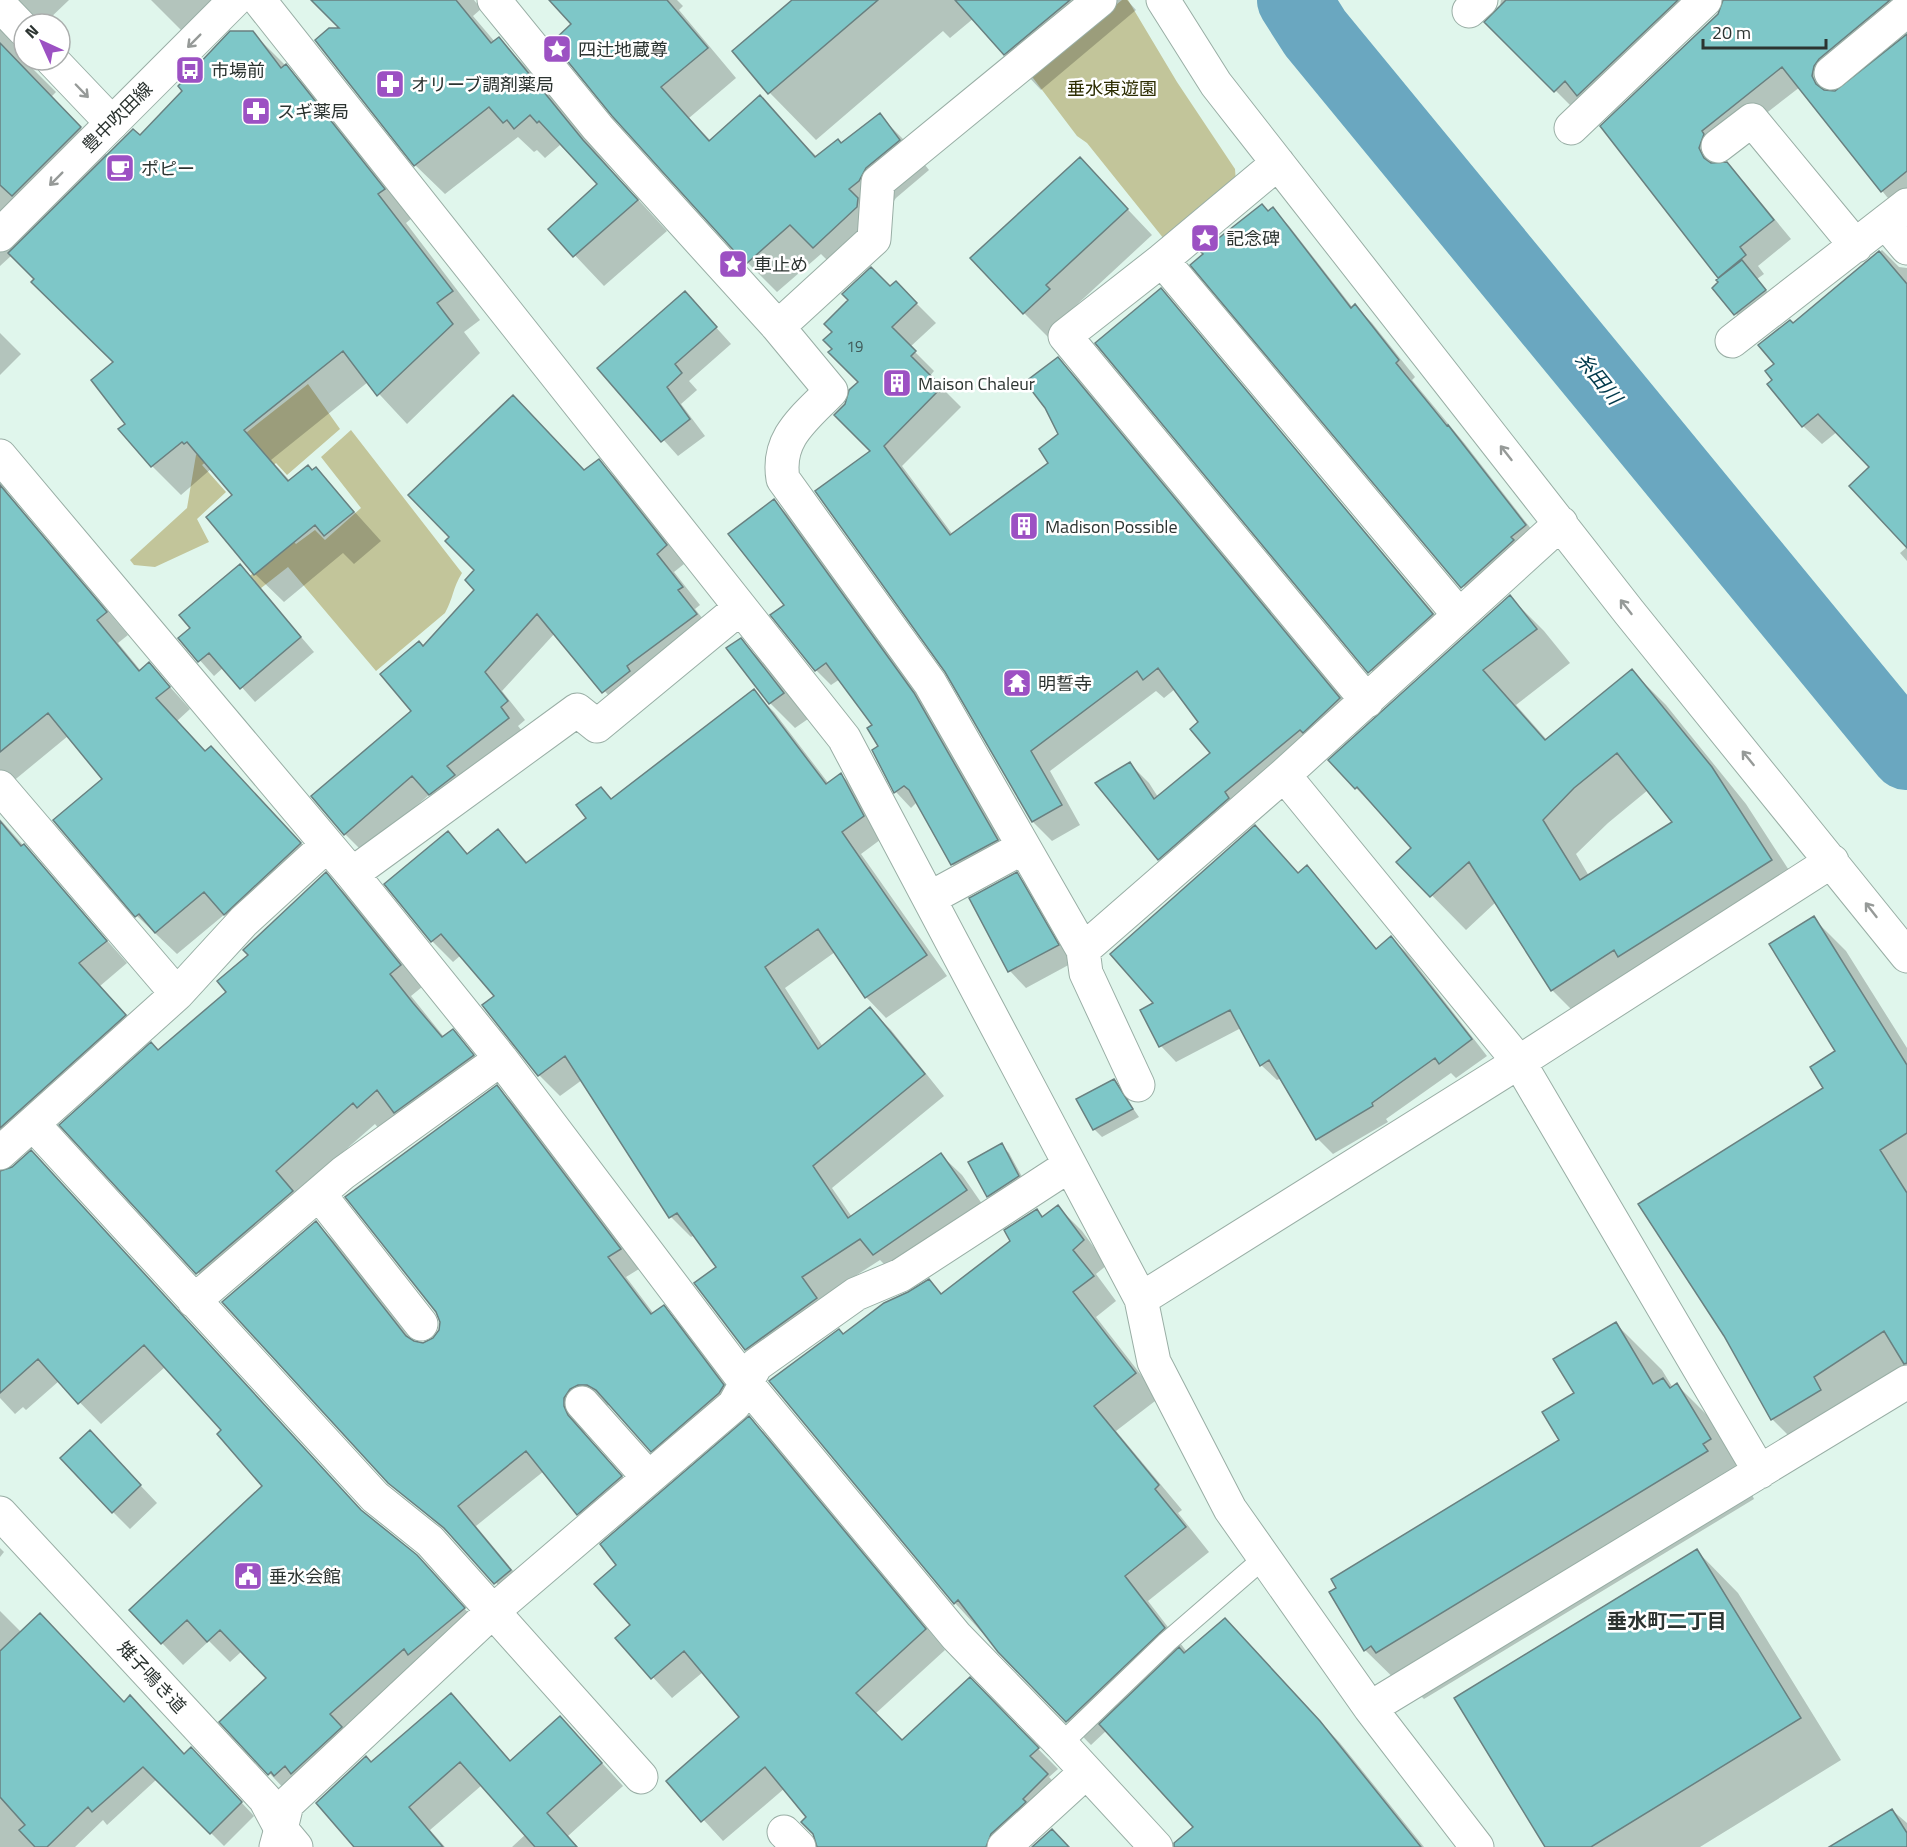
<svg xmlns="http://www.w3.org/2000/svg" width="1907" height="1847" font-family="'Titillium Web','Noto Sans JP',sans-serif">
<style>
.green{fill:#c2c59a}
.shadow{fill:#0003;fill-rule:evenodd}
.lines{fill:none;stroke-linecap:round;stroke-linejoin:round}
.river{stroke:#6aa7c0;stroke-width:74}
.building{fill:#7ec7c8;stroke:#698080;stroke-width:1.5;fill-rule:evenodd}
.lane-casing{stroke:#99aea5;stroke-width:22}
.street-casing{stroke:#99aea5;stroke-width:35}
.secondary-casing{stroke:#99aea5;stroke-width:35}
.lane{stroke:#fff;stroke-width:20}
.street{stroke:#fff;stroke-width:33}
.secondary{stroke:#fff;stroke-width:33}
.oneway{stroke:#969a98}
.labels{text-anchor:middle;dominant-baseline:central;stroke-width:5;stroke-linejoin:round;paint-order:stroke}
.number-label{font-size:15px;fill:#405957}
.poi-label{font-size:18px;fill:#2c3431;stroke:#fff;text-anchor:start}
.park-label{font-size:18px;fill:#2c2c00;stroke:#fff}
.street-label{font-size:18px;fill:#2c3431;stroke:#fff}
.water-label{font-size:20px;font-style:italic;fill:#00394b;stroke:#fff}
.neighbourhood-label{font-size:20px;font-weight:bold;fill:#2c3431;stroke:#fff}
</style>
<rect width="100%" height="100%" fill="#e0f6ec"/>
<path class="green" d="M1122 0H1128L1177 82 1235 169 1236 182 1164 239 1087 143 1077 136 1030 74Z
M308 384 340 429 287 475 276 463 259 477 230 443 202 465 226 492 197 519 209 542 155 567 134 565 130 560 187 508 196 455 227 418 242 436Z
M351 430 462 573C453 587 453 599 445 613L376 671 288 567 256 592 245 580 292 540 296 544 315 530 325 540 361 508 321 457Z"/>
<path class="shadow" d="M0 0H69L46 22 36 16H26L11 40 24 60 56 92 51 97 108 156 140 137 252 32 314 94 412 218 406 223 480 320 464 332 480 353 407 424 368 382 271 460 290 481 316 469 381 541 354 564 343 553 284 602 255 574 234 495 211 469 181 495 152 466 159 402 12 255 0 266Z
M151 0H235L201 50Z
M313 0H474L481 9 473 16 495 42 499 39 528 69 613 172 667 231 604 286 550 229 599 185 560 145 545 158 537 150 534 152 518 137 445 194 415 165 342 29Z
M551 0H677L683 6 679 10 736 78 689 118 711 141 760 98 817 157 841 144 879 115 909 145 929 170 896 198 844 277 821 254 777 292 747 262 574 24Z
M794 0H1127L1136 10 1041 90 974 18 950 38 943 31 816 140 770 93 734 51Z
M1501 0H1720L1574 109 1487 22 1500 6Z
M1725 0H1907L1831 86V93H1835L1907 36V214L1887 197 1800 87 1719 150 1722 154 1718 164H1726L1745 183 1791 239 1758 266 1764 274 1757 279 1773 299 1743 322 1714 288 1721 278 1602 126 1719 15Z
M1080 159 1152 235 1070 311 1074 315 1049 338 1024 313Z
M1272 209 1289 226 1353 308 1355 306 1372 323 1415 377 1412 380 1465 444 1542 543 1479 604 1192 265Z
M1882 250 1899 267 1907 268V546L1872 467 1838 431 1822 444 1803 426 1774 380 1776 364 1793 325Z
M896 283 936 323 910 347 934 371 930 376 961 407 902 466 953 535 1050 463 1060 435 1058 359 1077 378 1359 718 1178 878 1159 859 1130 764 1149 783 1158 797 1212 753 1200 722 1175 689 1164 698 1156 691 1050 771 1080 825 1052 841 1033 822 872 451 846 405 860 382 890 288Z
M1161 290 1449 631 1386 688 1097 343Z
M685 293 731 344 689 381 697 390 681 404 705 436 678 456 599 368Z
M0 333 21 354 0 375Z
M599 461 617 479 684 564 674 572 700 605 695 609 714 633 621 710 555 633 502 691 525 720 518 726 526 736 448 812 430 794 363 852 345 834 413 711 424 648 585 472Z
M0 478 7 492 128 635 118 643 141 671 149 664 190 709 177 721 206 752 233 770 322 866 247 935 225 914 177 954 137 916 104 779 68 736 0 792Z
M774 501 789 516 929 710 1012 855 968 880 952 864 916 803 911 808 896 792 874 751 880 746 874 725 840 679 831 685 816 670 786 605Z
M1907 547V561L1900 553Z
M240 566 314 652 255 702 224 667 214 676 180 638 192 628Z
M1510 597 1544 631 1570 663 1516 705 1547 740 1632 671 1666 705 1746 804 1805 895 1586 1024 1552 990 1496 902 1466 930 1399 862 1413 848 1356 788ZM1648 790 1674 822 1589 876 1576 854 1608 823Z
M740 640 765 664 808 719 795 728 770 703Z
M753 691 774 712 829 784 841 775 862 795 884 837 861 854 947 976 886 1018 866 997 835 952 785 988 823 1047 870 1009 891 1030 944 1096 832 1188 852 1217 941 1155 962 1175 987 1211 895 1275 880 1260 821 1298 837 1320 767 1370 746 1349 719 1267 695 1235 691 1237 671 1217 582 1080 560 1096 539 1075 484 1006 496 996 461 955 453 962 432 941 448 833 469 855 498 831 528 863 588 818 601 789 612 800Z
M0 819 127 963 100 986 147 1037 9 1161 3 1174 31 1152 367 1517 416 1556 485 1631 291 1796 221 1722 268 1678 242 1651 230 1662 209 1641 183 1665 162 1643 264 1486 223 1430 165 1367 101 1424 59 1381 26 1410 23 1407 15 1414 0 1398Z
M1307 867 1377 949 1391 938 1407 953 1487 1056 1456 1078 1451 1073 1386 1119 1388 1122 1333 1154 1318 1139 1282 1078 1277 1080 1261 1065 1241 1028 1176 1062 1161 1046 1142 1010 1155 1003Z
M326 874 347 895 422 987 411 996 444 1037 452 1031 495 1078 417 1134 397 1113 379 1129 375 1124 296 1193 219 1295 61 1125 159 1052 228 992 250 955 245 950Z
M1017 874 1033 891 1074 962 1026 988 1010 971 971 899Z
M1813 918 1846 951 1907 1048V1370L1805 1452 1772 1419 1825 1089 1837 1051Z
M1114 1081 1139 1117 1102 1137 1094 1129Z
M497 1087 516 1106 639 1269 626 1277 654 1314 663 1307 683 1326 742 1405 671 1470 612 1406 597 1403 582 1427 587 1436 640 1496 597 1533 544 1471 476 1526 529 1590 514 1602 457 1541 389 1482 316 1223 335 1242 414 1343 423 1344 434 1340 440 1331Z
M1001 1145 1009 1153 1026 1184 996 1204 988 1196Z
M1058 1207 1082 1231 1107 1265 1096 1274 1116 1301 1096 1317 1159 1398 1116 1431 1182 1510 1178 1513 1209 1552 1148 1601 1187 1652 1245 1641 1340 1743 1424 1847H1189L1195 1827 1107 1730 1091 1745 999 1651 955 1603 770 1381 839 1331 844 1335 929 1281 943 1295 1012 1242 1037 1211 1044 1217Z
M1615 1323 1662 1370 1673 1388 1677 1385 1724 1432 1754 1499 1424 1699 1418 1693 1412 1696 1365 1650 1561 1441 1576 1394Z
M749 1418 769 1438 945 1650 875 1714 902 1742 990 1700 1058 1769 1049 1777 1067 1796 1019 1847H819V1842L803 1822 808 1817 785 1788 723 1841 668 1781 741 1717 703 1672 672 1698 617 1638 632 1625 618 1565Z
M106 1449 157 1503 130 1529 113 1512Z
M0 1548 4 1552 0 1557Z
M1697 1551 1738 1593 1841 1760 1700 1847H1547Z
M0 1611 22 1633 124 1703 184 1756 205 1763 254 1816 224 1846 157 1779 107 1825 103 1820 75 1847H0Z
M451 1695 511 1762 582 1741 623 1786 568 1836 578 1847H512L526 1834 482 1785 430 1830 445 1847H356L371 1763Z
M1892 1810 1907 1823V1847H1832Z"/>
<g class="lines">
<path class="river" d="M1294 0 1315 33 1907 753"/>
</g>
<path class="building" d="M311 0H456L491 43 499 37 583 140 638 200 573 257 548 229 597 184 539 121 537 123 530 115 514 129 507 120 503 123 489 107 414 166 315 40 329 28H339Z
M549 0H667L708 48 661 87 709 141 760 95 815 157 838 139 841 143 880 113 900 140 866 168 859 181 849 189 858 198 857 207 813 248 790 225 746 264 612 116 552 42 571 24Z
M792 0H878L768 94 732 51Z
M955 0H1070L1004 55Z
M1506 0H1678L1577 96 1565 81 1554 92 1484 22Z
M1723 0H1890L1819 59 1814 66 1812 76 1816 84 1824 90 1835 91 1907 34V171L1881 192 1782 67 1702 131 1704 134 1699 148 1704 158 1711 163 1727 162 1774 220 1740 247 1746 255 1718 278 1600 126 1718 14Z
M230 31H253L281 68 286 64 385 189 378 194 453 291 437 303 453 324 377 396 343 351 244 430 288 481 308 465 312 470 316 467 354 512 324 536 315 525 254 575 206 517 232 495 187 442 184 444 182 442 151 467 118 429 125 424 91 380 113 362 31 282 34 279 8 253 133 129 140 135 182 91 178 86Z
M0 43 81 127 12 196 0 185Z
M1080 157 1128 209 1046 285 1050 289 1023 314 970 258Z
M1262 204 1268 211 1273 207 1351 308 1355 304 1399 360 1396 363 1447 426 1448 425 1526 525 1511 537 1514 540 1461 588 1190 265 1203 254 1201 252Z
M1879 251 1907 284V548L1849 486 1869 467 1818 414 1802 427 1767 384 1772 380 1765 371 1774 364 1758 345 1790 320 1793 323Z
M1742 260 1766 290 1734 315 1712 288 1718 282 1716 280Z
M871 267 890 286 896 281 917 303 892 327 916 351 911 356 942 387 884 446 950 535 1048 463 1039 449 1058 434 1045 408 1025 382 1058 357 1340 698 1303 733 1300 730 1225 792 1229 798 1158 860 1095 783 1130 762 1154 799 1210 753 1190 729 1198 722 1158 668 1143 680 1137 671 1031 751 1062 805 1032 822 945 672 815 491 870 451 834 415 845 404 849 390 858 382 828 352 832 349 823 340 832 332 824 324 848 300 842 294Z
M1161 288 1433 614 1368 673 1095 343Z
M685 291 717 327 675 364 682 373 667 387 690 419 661 442 597 368Z
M513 395 584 470 599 459 667 545 657 554 683 587 678 590 697 614 627 666 630 671 602 693 537 614 485 672 508 701 501 707 509 718 447 766 455 775 429 795 412 776 344 835 311 796 411 711 380 674 419 641 423 646 474 590 465 580 474 570 445 541 449 537 408 495Z
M0 485 107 612 97 620 139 671 149 662 170 687 156 698 205 751 211 746 301 843 224 915 204 892 155 933 139 914 135 917 53 820 102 779 48 713 0 752Z
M774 499 914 693 998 840 951 865 909 790 904 786 894 793 872 750 878 746 867 728 872 725 826 663 815 671 770 615 784 605 728 534Z
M240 564 301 637 240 689 209 653 198 662 178 638 190 628 179 615Z
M1510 595 1537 629 1483 670 1545 740 1632 669 1712 767 1772 860 1618 957 1614 950 1551 991 1469 862 1430 897 1396 862 1411 848 1357 787 1355 789 1328 760ZM1617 753 1672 822 1580 880 1543 820 1574 788Z
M741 638 784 693 769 704 726 648Z
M754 689 826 784 841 773 864 816 842 832 927 955 865 998 818 929 765 967 818 1049 870 1007 925 1074 813 1166 848 1218 941 1153 967 1190 873 1255 860 1239 802 1277 817 1298 745 1350 694 1283 716 1267 677 1213 669 1218 565 1056 538 1076 482 1005 494 996 441 934 431 942 384 884 448 831 467 854 498 829 526 863 586 818 576 805 601 787 611 799Z
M0 821 21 846 24 844 107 941 79 963 126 1015 0 1128Z
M1255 825 1298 873 1307 865 1376 949 1391 936 1472 1039 1439 1064 1435 1058 1372 1103 1373 1106 1316 1140 1269 1060 1260 1066 1230 1010 1159 1047 1140 1010 1153 1003 1110 954Z
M326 872 401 965 390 974 413 1003 442 1037 453 1029 474 1055 394 1113 377 1090 357 1108 353 1103 276 1171 293 1191 196 1274 59 1125 151 1042 158 1050 226 992 217 981 248 955 243 950Z
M1017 872 1059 945 1008 972 969 898Z
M1814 916 1907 1065V1133L1880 1150 1907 1193V1363L1904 1364 1884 1331 1814 1377 1821 1390 1771 1420 1724 1336 1638 1204 1823 1088 1810 1067 1835 1051 1769 944Z
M1114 1079 1133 1109 1093 1130 1076 1099Z
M497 1085 621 1249 608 1257 651 1314 664 1305 724 1385 719 1393 651 1452 596 1390 587 1385H578L570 1389 564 1398V1406L568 1415 622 1476 577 1515 526 1451 458 1506 511 1570 494 1584 444 1528 388 1483 222 1302 316 1221 406 1336 414 1341 423 1343 433 1338 439 1330 440 1322 436 1312 345 1197Z
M1002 1143 1019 1176 987 1197 968 1162Z
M31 1150 361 1510 417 1555 465 1608 408 1655 404 1649 330 1714 342 1727 291 1774 285 1766 274 1776 271 1772 268 1775 219 1722 266 1678 220 1630 207 1642 187 1620 161 1644 129 1610 262 1486 217 1434 221 1430 144 1345 78 1404 38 1359 0 1393V1171L12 1167Z
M1058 1205 1084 1240 1073 1250 1094 1276 1073 1292 1136 1373 1094 1406 1159 1485 1155 1489 1186 1527 1125 1576 1165 1628 1066 1722 998 1652 958 1600 954 1604 769 1381 839 1329 843 1334 884 1303 908 1292 929 1279 941 1294 1010 1241 1004 1230 1037 1209 1042 1217Z
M1616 1322 1653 1384 1663 1378 1670 1388 1677 1383 1711 1439 1703 1444 1708 1451 1376 1653 1371 1646 1364 1651 1329 1592 1336 1588 1331 1579 1559 1440 1542 1412 1574 1393 1553 1359Z
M749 1416 926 1629 856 1693 902 1740 970 1677 1039 1748 1030 1756 1048 1774 1023 1799 1026 1802 991 1834 986 1847H817L813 1834 801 1822 806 1817 765 1767 701 1822 666 1781 739 1717 684 1651 651 1679 615 1638 630 1625 594 1584 616 1565 600 1544Z
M90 1430 141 1485 112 1513 60 1458Z
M1697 1549 1801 1718 1591 1847H1545L1454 1698Z
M40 1613 124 1702 130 1695 184 1754 191 1747 242 1802 210 1834 143 1767 92 1812 88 1807 47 1847H35L19 1830 25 1825 0 1797V1651Z
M1225 1618 1320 1721 1421 1847H1174V1843L1193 1827 1099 1724 1179 1647 1184 1653Z
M451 1693 510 1761 560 1716 602 1763 547 1813 577 1847H535L460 1762 409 1807 443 1847H354L316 1803 366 1756 371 1762Z
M1892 1809 1907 1833V1847H1829Z
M1052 1829 1069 1847H1032Z"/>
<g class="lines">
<g class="lane-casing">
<path id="lane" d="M1061 1744 1167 1642 1264 1558"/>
</g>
<g class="street-casing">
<path id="street" d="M259 0 844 738 1141 1299 1154 1362 1230 1509 1370 1708 1477 1847
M494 0 598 128 778 327 874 239 878 182 1100 0
M1163 0 1216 84 1629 612 1907 956
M0 5 24 30
M1469 11 1481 0
M52 60 112 123
M1831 73 1907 10
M1571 128 1705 0
M1718 146 1752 120 1856 246
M1278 163 1162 260 1065 336 1367 701
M1886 223 1907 248
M1162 260 1459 615
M778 327 831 391C805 418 776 438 783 479L930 683 1083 950 1284 775
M1732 341 1907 205
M0 456 352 874 501 1059 746 1383 956 1636 1061 1744 1156 1847
M1561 523 1284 775 1519 1062 1760 1472
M0 787 177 994
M352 874 577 710 597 726 740 608
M930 898 1024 847
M1083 950 1086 973 1138 1085
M33 1124 375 1497 430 1541 641 1777
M0 1153 177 994 244 921 327 845
M319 1194 421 1324
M1141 1299 1519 1062 1832 861
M194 1301 343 1173 501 1059
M582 1403 648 1477
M0 1513 265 1799 281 1829 296 1847
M1370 1708 1907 1382
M281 1829 287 1804 493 1611 734 1405 756 1365 856 1294 901 1275 1070 1165
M784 1832 799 1847
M1004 1847 1086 1772"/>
</g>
<g class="secondary-casing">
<path id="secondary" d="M0 235 235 0
M276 1847 281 1829"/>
</g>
<use href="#lane" class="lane"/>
<use href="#street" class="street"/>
<use href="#secondary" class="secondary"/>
</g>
<defs><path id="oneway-shaft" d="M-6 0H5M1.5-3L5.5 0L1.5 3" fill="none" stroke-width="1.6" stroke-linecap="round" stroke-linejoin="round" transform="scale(1.5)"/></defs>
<g class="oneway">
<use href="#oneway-shaft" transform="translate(194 41) rotate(135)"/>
<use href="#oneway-shaft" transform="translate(82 91) rotate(46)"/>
<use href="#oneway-shaft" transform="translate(56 179) rotate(135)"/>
<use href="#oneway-shaft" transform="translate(1506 453) rotate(-128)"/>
<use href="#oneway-shaft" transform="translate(1626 607) rotate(-128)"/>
<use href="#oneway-shaft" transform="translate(1748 758) rotate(-129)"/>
<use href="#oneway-shaft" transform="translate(1871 910) rotate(-128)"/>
</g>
<defs>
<g id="sight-square" transform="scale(1.5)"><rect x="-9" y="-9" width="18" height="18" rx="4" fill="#9c51c3" stroke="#fff"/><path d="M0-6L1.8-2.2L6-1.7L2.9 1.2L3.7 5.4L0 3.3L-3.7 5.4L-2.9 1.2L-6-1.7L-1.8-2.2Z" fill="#fff"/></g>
<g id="bus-square" transform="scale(1.5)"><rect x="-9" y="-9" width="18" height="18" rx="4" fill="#9c51c3" stroke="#fff"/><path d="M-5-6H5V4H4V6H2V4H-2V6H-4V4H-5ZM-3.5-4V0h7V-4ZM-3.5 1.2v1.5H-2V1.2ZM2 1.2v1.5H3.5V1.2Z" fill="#fff"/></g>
<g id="pharmacy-square" transform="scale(1.5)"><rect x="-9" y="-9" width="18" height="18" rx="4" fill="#9c51c3" stroke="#fff"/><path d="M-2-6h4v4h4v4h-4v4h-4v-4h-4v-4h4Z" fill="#fff"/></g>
<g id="cafe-square" transform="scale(1.5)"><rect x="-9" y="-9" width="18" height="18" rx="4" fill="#9c51c3" stroke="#fff"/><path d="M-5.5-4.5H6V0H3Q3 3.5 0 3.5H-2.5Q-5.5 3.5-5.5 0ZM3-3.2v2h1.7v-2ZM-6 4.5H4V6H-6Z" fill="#fff"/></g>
<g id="building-square" transform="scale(1.5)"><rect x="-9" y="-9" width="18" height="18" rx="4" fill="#9c51c3" stroke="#fff"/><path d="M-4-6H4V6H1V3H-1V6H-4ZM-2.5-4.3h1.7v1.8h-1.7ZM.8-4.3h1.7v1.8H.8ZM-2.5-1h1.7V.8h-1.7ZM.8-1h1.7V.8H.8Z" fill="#fff"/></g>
<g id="temple-square" transform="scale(1.5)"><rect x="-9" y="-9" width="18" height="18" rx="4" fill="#9c51c3" stroke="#fff"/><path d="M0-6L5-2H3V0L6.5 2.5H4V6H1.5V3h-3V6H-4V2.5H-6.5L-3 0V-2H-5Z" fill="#fff"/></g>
<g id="civic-square" transform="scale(1.5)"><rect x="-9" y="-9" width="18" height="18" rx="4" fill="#9c51c3" stroke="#fff"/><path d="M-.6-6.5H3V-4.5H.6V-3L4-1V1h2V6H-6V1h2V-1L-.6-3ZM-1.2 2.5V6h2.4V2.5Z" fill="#fff"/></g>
</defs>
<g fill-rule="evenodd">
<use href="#sight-square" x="557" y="49"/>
<use href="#bus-square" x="190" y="70"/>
<use href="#pharmacy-square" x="390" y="84"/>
<use href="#pharmacy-square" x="256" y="111"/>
<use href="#cafe-square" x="120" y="168"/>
<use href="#sight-square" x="1205" y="238"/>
<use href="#sight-square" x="733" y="264"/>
<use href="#building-square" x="897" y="383"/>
<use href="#building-square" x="1024" y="526"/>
<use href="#temple-square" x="1017" y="683"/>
<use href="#civic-square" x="248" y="1576"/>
</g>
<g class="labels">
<g class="number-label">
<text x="855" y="346">19</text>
</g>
<g class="poi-label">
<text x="578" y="49">四辻地蔵尊</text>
<text x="211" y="70">市場前</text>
<text x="411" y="84">オリーブ調剤薬局</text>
<text x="277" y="111">スギ薬局</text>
<text x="141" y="168">ポピー</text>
<text x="1226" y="238">記念碑</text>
<text x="754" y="264">車止め</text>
<text x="918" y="383">Maison Chaleur</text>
<text x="1045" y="526">Madison Possible</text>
<text x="1038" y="683">明誓寺</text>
<text x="269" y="1576">垂水会館</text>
</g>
<g class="park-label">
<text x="1112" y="88">垂水東遊園</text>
</g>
<g class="street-label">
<text transform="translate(117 117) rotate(-45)">豊中吹田線</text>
<text transform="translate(152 1677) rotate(47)">雉子鳴き道</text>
</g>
<g class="water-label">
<text transform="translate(1599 378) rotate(51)">糸田川</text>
</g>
<g class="neighbourhood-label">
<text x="1667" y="1620">垂水町二丁目</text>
</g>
</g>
<g transform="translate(42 42) rotate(315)"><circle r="28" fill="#ffffff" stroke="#abaead" stroke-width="1.5"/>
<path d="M0-4.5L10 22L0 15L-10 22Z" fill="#9c51c3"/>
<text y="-9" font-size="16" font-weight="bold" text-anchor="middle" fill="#2c3431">N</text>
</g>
<path d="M1703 39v9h123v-9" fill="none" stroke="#2c3431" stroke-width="3"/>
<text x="1712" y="39" font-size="18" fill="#2c3431" stroke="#ffffff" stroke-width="4.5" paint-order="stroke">20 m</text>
</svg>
